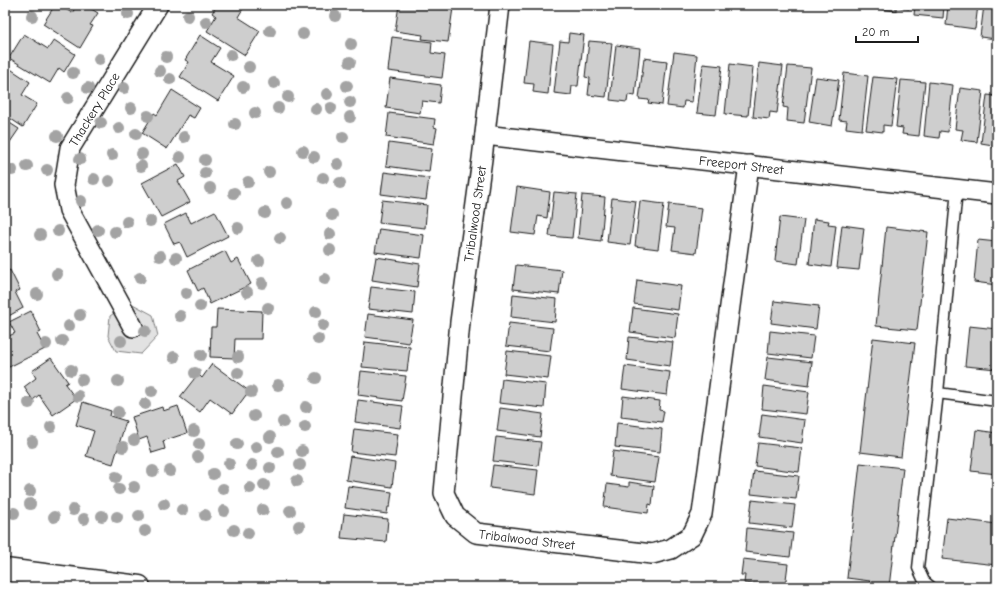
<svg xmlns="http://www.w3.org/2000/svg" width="1002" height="592" font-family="'Comic Neue',sans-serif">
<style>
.green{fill:#e2e2e2;stroke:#7f7f7f}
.building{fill:#cecece;stroke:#1c1c1c}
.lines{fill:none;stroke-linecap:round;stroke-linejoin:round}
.lane-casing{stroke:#1c1c1c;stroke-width:13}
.street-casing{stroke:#1c1c1c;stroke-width:22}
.secondary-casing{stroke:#1c1c1c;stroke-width:25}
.lane{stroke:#fff;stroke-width:10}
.street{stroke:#fff;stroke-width:19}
.secondary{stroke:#fff;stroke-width:22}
.tree{fill:#a3a3a3}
.labels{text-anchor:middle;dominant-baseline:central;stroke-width:3;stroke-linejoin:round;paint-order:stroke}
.street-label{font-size:13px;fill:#1c1c1c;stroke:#fff}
</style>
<rect width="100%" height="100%" fill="#fff"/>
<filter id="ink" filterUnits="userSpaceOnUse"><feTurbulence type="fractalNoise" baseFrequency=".025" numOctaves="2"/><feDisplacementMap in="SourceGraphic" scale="8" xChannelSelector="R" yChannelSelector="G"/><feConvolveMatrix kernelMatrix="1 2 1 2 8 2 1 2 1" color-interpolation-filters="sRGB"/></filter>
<g filter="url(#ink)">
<path class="green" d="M129 302 153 315 158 336 141 354 116 351 108 336 110 316Z"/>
<path class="building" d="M55 5H59L72 13 77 5H85L98 13 90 25 93 26 80 48 43 24Z
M217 5H241L244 7 238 17 260 31 245 55 207 31 216 16 212 13Z
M399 5H433L453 8 448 42 422 39 423 35 395 31Z
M859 5H876H874V9L859 8Z
M881 5H910L909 9 896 7V11L881 9Z
M915 5H944L943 18 914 15Z
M948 5H978L975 29 946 25Z
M984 5H997V39L980 37Z
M569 33 584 35 578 86H572L571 95 554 93 560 41 568 42Z
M24 34 48 49 54 40 75 54 64 72 59 68 50 83 9 58Z
M200 35 220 48 211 62 234 76 218 101 180 77 189 62 185 60Z
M392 37 432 42 431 53 445 55 442 78 388 71Z
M529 41 553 44 548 94 533 92 534 84 524 83Z
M589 41 612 43 606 97 588 95 590 78 585 77Z
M616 45 640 48 635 96 628 95 627 102 610 100Z
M674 52 697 55 692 102 684 101 683 108 667 106Z
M644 58 667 61 662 105 648 103 649 100 639 99Z
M759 63 783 66 777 113 770 112 769 119 753 117Z
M703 64 722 66 716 115 697 113Z
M730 64 753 67 748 116 725 114Z
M788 66 811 68 804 123 787 121 788 108 783 107Z
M9 68 30 82 22 95 37 104 23 127 5 115V75Z
M844 73 868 76 862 130 846 128 847 121 839 120Z
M816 77 839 80 832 126 809 122Z
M873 77 897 79 891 126 883 125V132L866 130Z
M390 78 441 85 439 103 422 101 420 113 386 108Z
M901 80 925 82 919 136 902 134 903 128 896 127Z
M929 82 953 85 948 132 940 131 939 138 924 136Z
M960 88 983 91 977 142 961 140 963 130 955 129Z
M172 90 200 108 194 118 188 115 167 149 142 133 154 113 157 115Z
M987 95 997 96V148H993V145L981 143Z
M389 113 435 119 434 127 437 128 434 144 386 137Z
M5 120 19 129 6 148 5 147Z
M389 143 432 149 429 172 386 166Z
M178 164 185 177 178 181 190 202 161 217 142 183Z
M384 172 429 178 426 200 381 194Z
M517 187 550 192 547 218 538 216 535 235 511 232Z
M554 192 577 194 572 238 549 236Z
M582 195 605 197 601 241 578 238Z
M612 198 636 201 630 245 607 242Z
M382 200 427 205 425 228 379 223Z
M640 201 664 204 658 249 635 246Z
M669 204 702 208 696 253 672 250 675 228 666 227Z
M215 211 228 236 187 257 180 242 174 244 164 224 186 213 191 223Z
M780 217 804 220 798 264 775 261Z
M814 219 829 221 828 224 836 225 831 267 809 264Z
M842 225 864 228 859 270 837 268Z
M886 227 928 232 917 330 876 326Z
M379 229 424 235 421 258 375 252Z
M978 240 997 242V285L974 282Z
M225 251 231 263 238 259 251 284 210 304 203 288 198 291 188 270Z
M376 257 420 264 417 287 372 280Z
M516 265 562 270 559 294 513 289Z
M10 270 20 290 15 292 23 308 5 318V272Z
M637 280 681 286 678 310 634 304Z
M371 287 415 292 413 314 368 309Z
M513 294 557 299 555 322 511 317Z
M774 301 819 306 816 329 771 323Z
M633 308 678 314 675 338 630 332Z
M217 309 262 311 261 339H235L234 358 210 357 211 327H216Z
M31 311 41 332 37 334 45 349 5 369V338L15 333 9 322Z
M368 314 413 320 409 343 365 337Z
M509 323 553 328 550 351 506 346Z
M969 326 997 329V369L965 366Z
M770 331 814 336 811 358 768 353Z
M629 337 673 342 670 366 627 360Z
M873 338 915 343 901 457 860 452Z
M365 342 410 347 407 371 362 367Z
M507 351 551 356 548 379 504 374Z
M768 357 812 362 809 386 765 380Z
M51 358 68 382 65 384 76 399 53 415 39 395 33 400 24 387 36 378 32 371Z
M212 364 249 391 232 414 210 398 200 412 180 397 198 374 202 378Z
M625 366 670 372 667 395 622 389Z
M361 371 406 376 402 401 358 395Z
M502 379 546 384 544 408 499 403Z
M764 386 809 392 806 414 762 409Z
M623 396 660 401 659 410 664 411 662 422 621 417Z
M358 400 403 406 400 428 355 422Z
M83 402 111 411 110 416 126 421 113 464 86 456 94 431 76 425Z
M178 406 187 433 163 441 165 449 152 453 147 437 139 440 132 417 162 407 163 411Z
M500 408 543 414 540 437 497 431Z
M762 414 805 420 802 443 759 437Z
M617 423 662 429 660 452 615 447Z
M354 429 398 434 395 457 351 452Z
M976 430 997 433V474L971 471Z
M496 437 541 442 538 466 493 461Z
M758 443 802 448 799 472 755 466Z
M613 451 659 457 655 482 610 476Z
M350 456 395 463 392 487 346 480Z
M860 463 903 468 889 587 869 585 870 581 847 578Z
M493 465 538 470 535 494 490 488Z
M754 471 799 476 796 499 751 494Z
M629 482 654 486 652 505 649 504 648 513 604 507 607 484 629 487Z
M348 486 392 492 390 507H388L387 514 345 508Z
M752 500 795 505 792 528 749 523Z
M344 514 388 519 386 542 341 538Z
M947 518 997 524V565L942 559Z
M747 528 793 533 790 557 745 552Z
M743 559 788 564 785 587 744 583 745 575H741Z"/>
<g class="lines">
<g class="lane-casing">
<path id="lane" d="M938 393 997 401
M931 587 924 581 918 568 938 393 957 189"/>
</g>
<g class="street-casing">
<g id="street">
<path id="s1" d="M500 5 482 159 460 322 444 493 455 516 476 533 652 554 671 549 692 535 702 514 749 165"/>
<path id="s2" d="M485 135 997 194"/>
<path id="s3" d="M133 327 69 210 64 185 70 148 158 5"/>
</g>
</g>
<g class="secondary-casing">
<path id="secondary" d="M5 570 139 587"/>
</g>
<use href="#lane" class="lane"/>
<use href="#street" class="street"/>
<use href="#secondary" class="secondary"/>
</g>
<g class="tree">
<circle cx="128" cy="14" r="6"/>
<circle cx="32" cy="16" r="6"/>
<circle cx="188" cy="16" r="6"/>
<circle cx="335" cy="16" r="6"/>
<circle cx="206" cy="22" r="6"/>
<circle cx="270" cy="31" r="6"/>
<circle cx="303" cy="34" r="6"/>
<circle cx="351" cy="44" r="6"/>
<circle cx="231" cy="55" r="6"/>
<circle cx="166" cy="57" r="6"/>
<circle cx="99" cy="59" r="6"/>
<circle cx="350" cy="62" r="6"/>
<circle cx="249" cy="67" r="6"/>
<circle cx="160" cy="71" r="6"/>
<circle cx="73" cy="73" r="6"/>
<circle cx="170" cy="79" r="6"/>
<circle cx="274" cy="83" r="6"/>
<circle cx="347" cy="86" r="6"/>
<circle cx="243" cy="87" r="6"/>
<circle cx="88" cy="88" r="6"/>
<circle cx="124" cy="88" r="6"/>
<circle cx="327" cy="94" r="6"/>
<circle cx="288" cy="97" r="6"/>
<circle cx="68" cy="98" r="6"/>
<circle cx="350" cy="102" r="6"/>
<circle cx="131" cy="108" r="6"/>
<circle cx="278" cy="108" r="6"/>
<circle cx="331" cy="108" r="6"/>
<circle cx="316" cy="109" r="6"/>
<circle cx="255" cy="113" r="6"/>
<circle cx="148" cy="116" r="6"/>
<circle cx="350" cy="117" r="6"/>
<circle cx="101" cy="123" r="6"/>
<circle cx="235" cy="124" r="6"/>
<circle cx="119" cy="128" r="6"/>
<circle cx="136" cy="134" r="6"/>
<circle cx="57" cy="136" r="6"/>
<circle cx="184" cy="137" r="6"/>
<circle cx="343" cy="137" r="6"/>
<circle cx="303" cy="151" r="6"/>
<circle cx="142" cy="154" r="6"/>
<circle cx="112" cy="155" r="6"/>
<circle cx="180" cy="157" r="6"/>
<circle cx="314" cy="157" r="6"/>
<circle cx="80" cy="159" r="6"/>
<circle cx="205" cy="160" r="6"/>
<circle cx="338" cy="164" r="6"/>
<circle cx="27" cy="166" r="6"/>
<circle cx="141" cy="166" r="6"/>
<circle cx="12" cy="170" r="6"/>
<circle cx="47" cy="170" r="6"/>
<circle cx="269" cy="172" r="6"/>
<circle cx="205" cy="173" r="6"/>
<circle cx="323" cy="178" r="6"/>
<circle cx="94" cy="179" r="6"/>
<circle cx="109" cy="181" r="6"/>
<circle cx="248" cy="182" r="6"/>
<circle cx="340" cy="183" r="6"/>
<circle cx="210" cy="188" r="6"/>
<circle cx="234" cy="193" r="6"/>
<circle cx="81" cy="201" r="6"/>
<circle cx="287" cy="203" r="6"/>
<circle cx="265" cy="213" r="6"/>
<circle cx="332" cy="215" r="6"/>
<circle cx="150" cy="221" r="6"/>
<circle cx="127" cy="222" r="6"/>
<circle cx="238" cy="228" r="6"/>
<circle cx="98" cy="230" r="6"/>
<circle cx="58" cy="231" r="6"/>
<circle cx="115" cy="232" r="6"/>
<circle cx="330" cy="234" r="6"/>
<circle cx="40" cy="235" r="6"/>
<circle cx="280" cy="238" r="6"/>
<circle cx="330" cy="250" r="6"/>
<circle cx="160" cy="256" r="6"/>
<circle cx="176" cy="258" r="6"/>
<circle cx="259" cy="261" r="6"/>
<circle cx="57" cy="274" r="6"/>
<circle cx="140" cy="278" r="6"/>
<circle cx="325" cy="279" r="6"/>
<circle cx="262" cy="283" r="6"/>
<circle cx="247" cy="292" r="6"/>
<circle cx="186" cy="293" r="6"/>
<circle cx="37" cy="294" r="6"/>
<circle cx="200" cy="306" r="6"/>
<circle cx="268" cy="308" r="6"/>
<circle cx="316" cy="312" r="6"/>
<circle cx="80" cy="315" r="6"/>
<circle cx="180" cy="316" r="6"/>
<circle cx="323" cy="325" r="6"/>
<circle cx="69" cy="326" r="6"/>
<circle cx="145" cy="331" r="6"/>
<circle cx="318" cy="339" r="6"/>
<circle cx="62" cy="341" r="6"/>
<circle cx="121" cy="341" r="6"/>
<circle cx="46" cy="344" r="6"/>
<circle cx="201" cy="355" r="6"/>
<circle cx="174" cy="357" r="6"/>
<circle cx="238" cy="357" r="6"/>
<circle cx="71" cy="370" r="6"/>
<circle cx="195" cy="373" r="6"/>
<circle cx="238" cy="373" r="6"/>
<circle cx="316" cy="378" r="6"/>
<circle cx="82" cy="380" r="6"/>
<circle cx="118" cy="381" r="6"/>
<circle cx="278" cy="385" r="6"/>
<circle cx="152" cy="391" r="6"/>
<circle cx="251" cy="392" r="6"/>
<circle cx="78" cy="396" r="6"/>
<circle cx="29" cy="403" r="6"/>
<circle cx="145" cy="404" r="6"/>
<circle cx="306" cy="407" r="6"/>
<circle cx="118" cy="412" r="6"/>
<circle cx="254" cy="416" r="6"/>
<circle cx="283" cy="422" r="6"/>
<circle cx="51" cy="427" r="6"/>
<circle cx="305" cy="427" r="6"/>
<circle cx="194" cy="431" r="6"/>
<circle cx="270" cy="437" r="6"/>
<circle cx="134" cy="440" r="6"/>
<circle cx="32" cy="442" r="6"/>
<circle cx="199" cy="444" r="6"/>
<circle cx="237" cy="444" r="6"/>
<circle cx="123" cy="447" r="6"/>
<circle cx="256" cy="447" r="6"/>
<circle cx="302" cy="451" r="6"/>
<circle cx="278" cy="452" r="6"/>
<circle cx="198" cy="457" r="6"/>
<circle cx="229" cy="464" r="6"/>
<circle cx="252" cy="465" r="6"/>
<circle cx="300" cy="465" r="6"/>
<circle cx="270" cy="468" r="6"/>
<circle cx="153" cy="471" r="6"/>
<circle cx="170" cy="471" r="6"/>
<circle cx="213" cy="474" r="6"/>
<circle cx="116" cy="477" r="6"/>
<circle cx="297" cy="481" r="6"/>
<circle cx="264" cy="485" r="6"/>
<circle cx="134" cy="487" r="6"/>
<circle cx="250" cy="488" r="6"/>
<circle cx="119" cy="489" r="6"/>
<circle cx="223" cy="489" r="6"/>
<circle cx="30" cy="491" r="6"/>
<circle cx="30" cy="504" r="6"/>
<circle cx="164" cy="504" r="6"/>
<circle cx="73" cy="510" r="6"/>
<circle cx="182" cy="510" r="6"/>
<circle cx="263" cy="510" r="6"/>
<circle cx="224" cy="511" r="6"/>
<circle cx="290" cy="511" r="6"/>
<circle cx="14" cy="513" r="6"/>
<circle cx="205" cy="515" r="6"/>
<circle cx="102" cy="516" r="6"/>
<circle cx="139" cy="516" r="6"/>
<circle cx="54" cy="517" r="6"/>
<circle cx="117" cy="517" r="6"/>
<circle cx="84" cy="519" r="6"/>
<circle cx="299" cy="526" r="6"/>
<circle cx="234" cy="530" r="6"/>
<circle cx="145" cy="531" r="6"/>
<circle cx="248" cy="533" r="6"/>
</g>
</g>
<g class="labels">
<g class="street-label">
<text stroke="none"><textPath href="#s3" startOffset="242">Thackery Place</textPath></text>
<text stroke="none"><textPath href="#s2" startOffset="258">Freeport Street</textPath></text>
<text transform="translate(475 214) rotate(-82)">Tribalwood Street</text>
<text stroke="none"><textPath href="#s1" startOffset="595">Tribalwood Street</textPath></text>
</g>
</g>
<rect width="1002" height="592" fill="none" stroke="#fff" stroke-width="20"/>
<rect x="10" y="10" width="982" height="572" fill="none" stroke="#1c1c1c" stroke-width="1.5" filter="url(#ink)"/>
<path d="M856 36v6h62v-6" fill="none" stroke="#1c1c1c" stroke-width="2"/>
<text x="862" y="36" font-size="12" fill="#1c1c1c" stroke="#ffffff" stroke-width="3" paint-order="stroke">20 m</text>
</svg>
